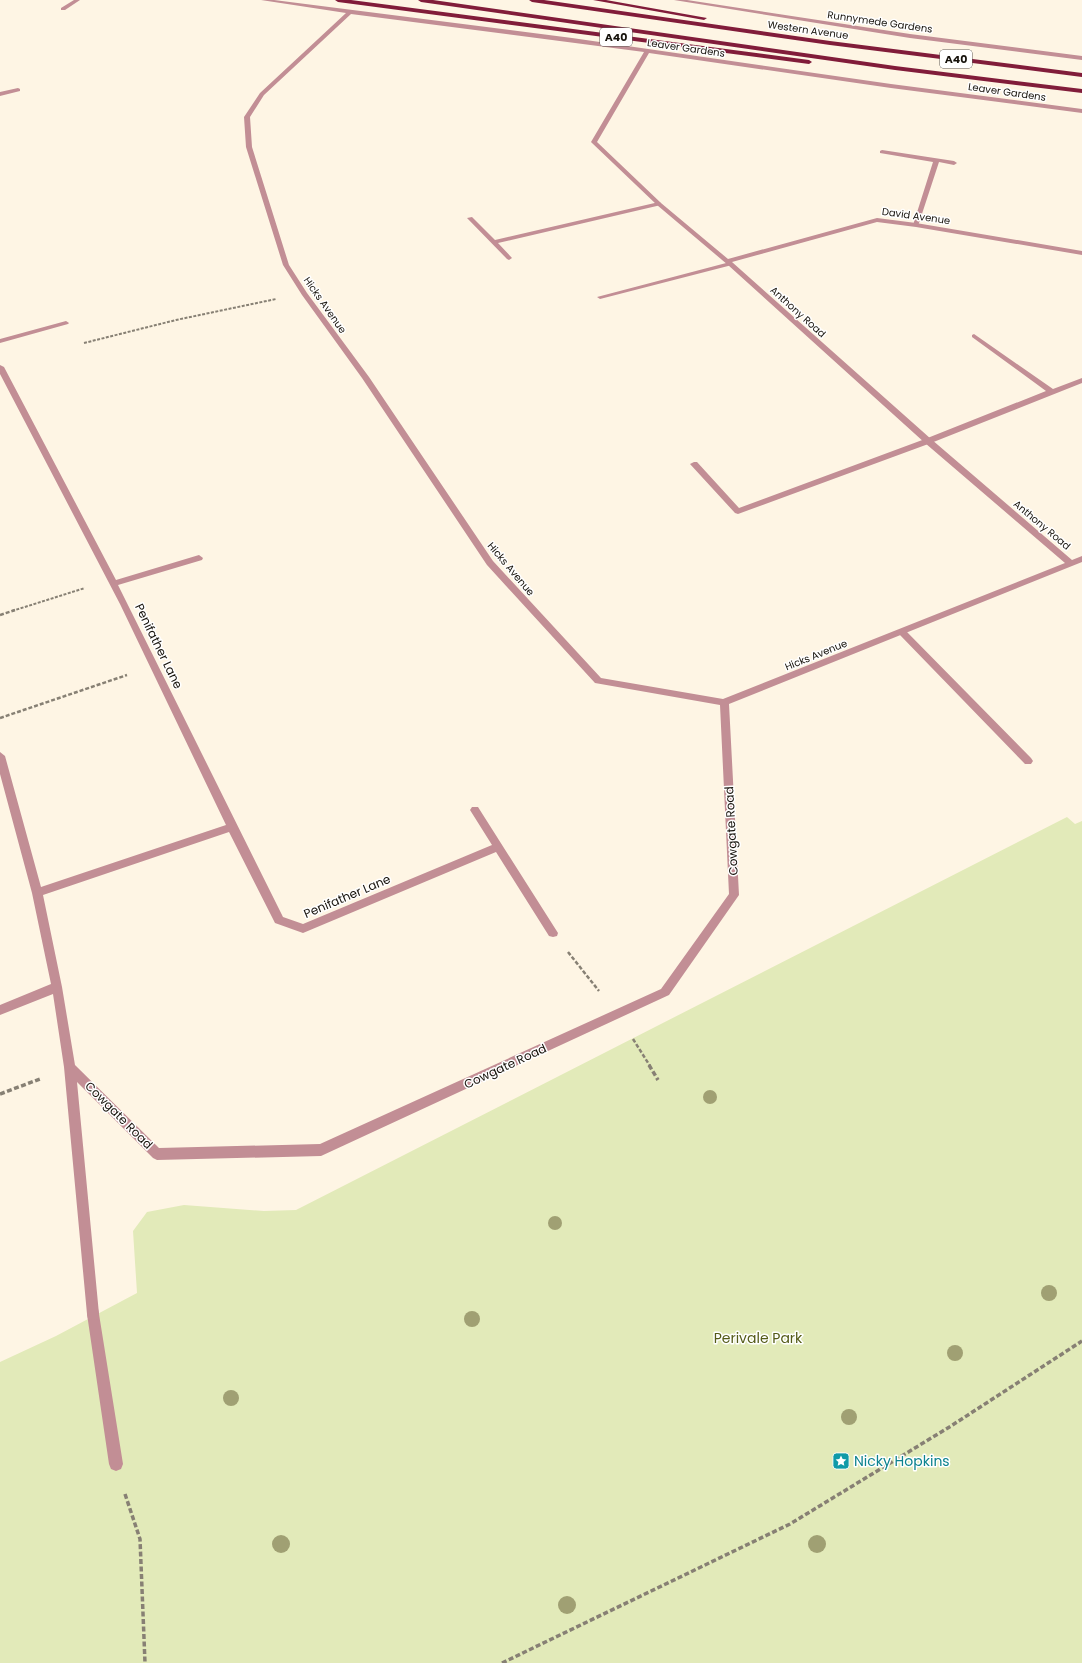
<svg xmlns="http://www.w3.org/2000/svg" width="1082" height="1663" font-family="Poppins,sans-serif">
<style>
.green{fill:#e2eab9}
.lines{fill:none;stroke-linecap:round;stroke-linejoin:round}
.path-far2{stroke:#878074;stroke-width:2;stroke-dasharray:3 1.5;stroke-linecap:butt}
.path-far1{stroke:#878074;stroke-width:2.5;stroke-dasharray:4 2;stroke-linecap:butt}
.path{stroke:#878074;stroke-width:3.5;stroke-dasharray:5 2.5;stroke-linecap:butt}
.service{fill:#c28e95;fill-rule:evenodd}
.minor{fill:#c28e95;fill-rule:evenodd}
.trunk{fill:#811c3a;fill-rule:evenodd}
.tree{fill:#a0a073}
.labels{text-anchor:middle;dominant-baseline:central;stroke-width:3;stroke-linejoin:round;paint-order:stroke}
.far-street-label{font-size:10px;fill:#16120b;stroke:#fff}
.shield{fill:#fff;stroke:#5c5954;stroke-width:1}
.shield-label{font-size:11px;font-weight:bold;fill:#16120b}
.street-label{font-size:12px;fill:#16120b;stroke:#fff}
.near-park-label{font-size:14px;fill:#545b17;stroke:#fff}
.near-culture-label{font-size:14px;fill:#0d838f;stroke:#fff;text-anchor:start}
</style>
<rect width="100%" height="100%" fill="#fef5e4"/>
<path class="green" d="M1067 817 1075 824 1082 821V1663H0V1362L56 1336 137 1293 133 1231 147 1212 184 1205 264 1211 296 1210Z"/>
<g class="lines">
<path class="path-far2" d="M84 343 176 320 276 299
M12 611 85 588"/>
<path class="path-far1" d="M0 615 15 610
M0 718 127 675
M568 952 599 991
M633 1039 650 1066"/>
<path class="path" d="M649 1065 658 1080
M0 1094 40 1079
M125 1494 140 1539 145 1663
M502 1663 790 1524 951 1426 1082 1341"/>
<path class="service" d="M882 150 954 161 957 163 954 165 939 162 918 226 913 225 933 162 880 153V151Z
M659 202 661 203V205L498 243 512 258 509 260 507 259 467 218 472 217 495 240Z
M730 262 732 263V265L600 299 597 297Z
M974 334 1053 389 1082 378V383L931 443 738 514 735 513 690 464 694 462H697L739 508 925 439 1046 391 972 337V335Z
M902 629 905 630 1031 758 1033 761 1031 764H1025L899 634 898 632Z
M93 1308 98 1309 99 1314 123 1464 121 1469 116 1471 111 1469 109 1464 87 1314 88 1309Z"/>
<path class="minor" d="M74 0H80L65 10H61V8Z
M261 0H274L572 38 891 84 1082 109V113L891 88 649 53 597 142 661 203 728 259 877 218 916 223 1082 251V255L916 227 877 222 732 262 931 439 1072 560 1082 556V562L729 704 739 895 669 995 321 1156 157 1160 153 1158 77 1082 99 1314 98 1319 93 1320 88 1319 87 1314 64 1067 53 994 0 1015V1005L51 984 32 893 0 774V752L5 756 41 887 226 825 120 604 0 374V365L4 367 116 580 199 555 203 558 202 560 118 585 283 917 303 924 492 845 470 810 472 807H478L558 933 557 936 553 937 549 936 496 852 303 933 275 923 229 832 43 895 62 987 75 1065 159 1148 320 1144 661 989 729 894 720 705 595 683 487 565 362 378 302 295 283 265 246 147 244 117 260 93 346 13ZM351 14 644 52 591 142 592 143 657 205 728 265 925 443 1065 563 723 699 601 678 493 561 369 377 307 293 289 265 252 147 250 117 264 95Z
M674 0H687L910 34 1082 56V60L910 38Z
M18 88 20 89V91L0 96V92Z
M66 321 69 323 68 324 0 343V339Z"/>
<path class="trunk" d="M335 0H351L809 60 812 62 809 64 338 2Z
M418 0H433L895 66 1082 89V93L895 70 421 2Z
M529 0H544L830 41 1082 73V77L830 45 532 2Z
M593 0H606L707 18 704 20Z"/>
</g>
<g class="tree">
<circle cx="710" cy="1097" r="7"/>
<circle cx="555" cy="1223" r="7"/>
<circle cx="1049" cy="1293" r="8"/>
<circle cx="472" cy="1319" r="8"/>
<circle cx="955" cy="1353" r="8"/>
<circle cx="231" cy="1398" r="8"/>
<circle cx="849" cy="1417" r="8"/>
<circle cx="281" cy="1544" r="9"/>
<circle cx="817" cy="1544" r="9"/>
<circle cx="567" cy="1605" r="9"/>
</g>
<defs>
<g id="sight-square" transform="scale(0.9)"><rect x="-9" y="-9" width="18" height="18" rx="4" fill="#0f9aa8" stroke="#fff"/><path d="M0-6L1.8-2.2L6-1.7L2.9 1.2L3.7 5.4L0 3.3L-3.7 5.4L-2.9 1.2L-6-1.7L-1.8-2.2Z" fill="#fff"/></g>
</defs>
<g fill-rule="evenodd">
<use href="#sight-square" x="841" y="1461"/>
</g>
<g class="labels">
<g class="far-street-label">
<text transform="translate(880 22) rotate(8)">Runnymede Gardens</text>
<text transform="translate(808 30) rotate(8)">Western Avenue</text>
<text transform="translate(686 48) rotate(8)">Leaver Gardens</text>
<text transform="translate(1007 92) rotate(8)">Leaver Gardens</text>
<text transform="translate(916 216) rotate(8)">David Avenue</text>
<text transform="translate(325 305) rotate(55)">Hicks Avenue</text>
<text transform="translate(798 312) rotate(42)">Anthony Road</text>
<text transform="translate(1042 525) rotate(40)">Anthony Road</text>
<text transform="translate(511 569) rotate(50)">Hicks Avenue</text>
<text transform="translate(816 655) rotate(-22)">Hicks Avenue</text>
</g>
<g class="shield">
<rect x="600" y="28" width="32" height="18" rx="3"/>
<rect x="940" y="50" width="32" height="18" rx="3"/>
</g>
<g class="shield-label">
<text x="616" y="37">A40</text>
<text x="956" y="59">A40</text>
</g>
<g class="street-label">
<text transform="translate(159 646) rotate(64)">Penifather Lane</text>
<text transform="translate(731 831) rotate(-93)">Cowgate Road</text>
<text transform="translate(347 896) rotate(-23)">Penifather Lane</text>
<text transform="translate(505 1066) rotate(-25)">Cowgate Road</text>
<text transform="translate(119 1115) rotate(45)">Cowgate Road</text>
</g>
<g class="near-park-label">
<text x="758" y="1338">Perivale Park</text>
</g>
<g class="near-culture-label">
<text x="854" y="1461">Nicky Hopkins</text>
</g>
</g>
</svg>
